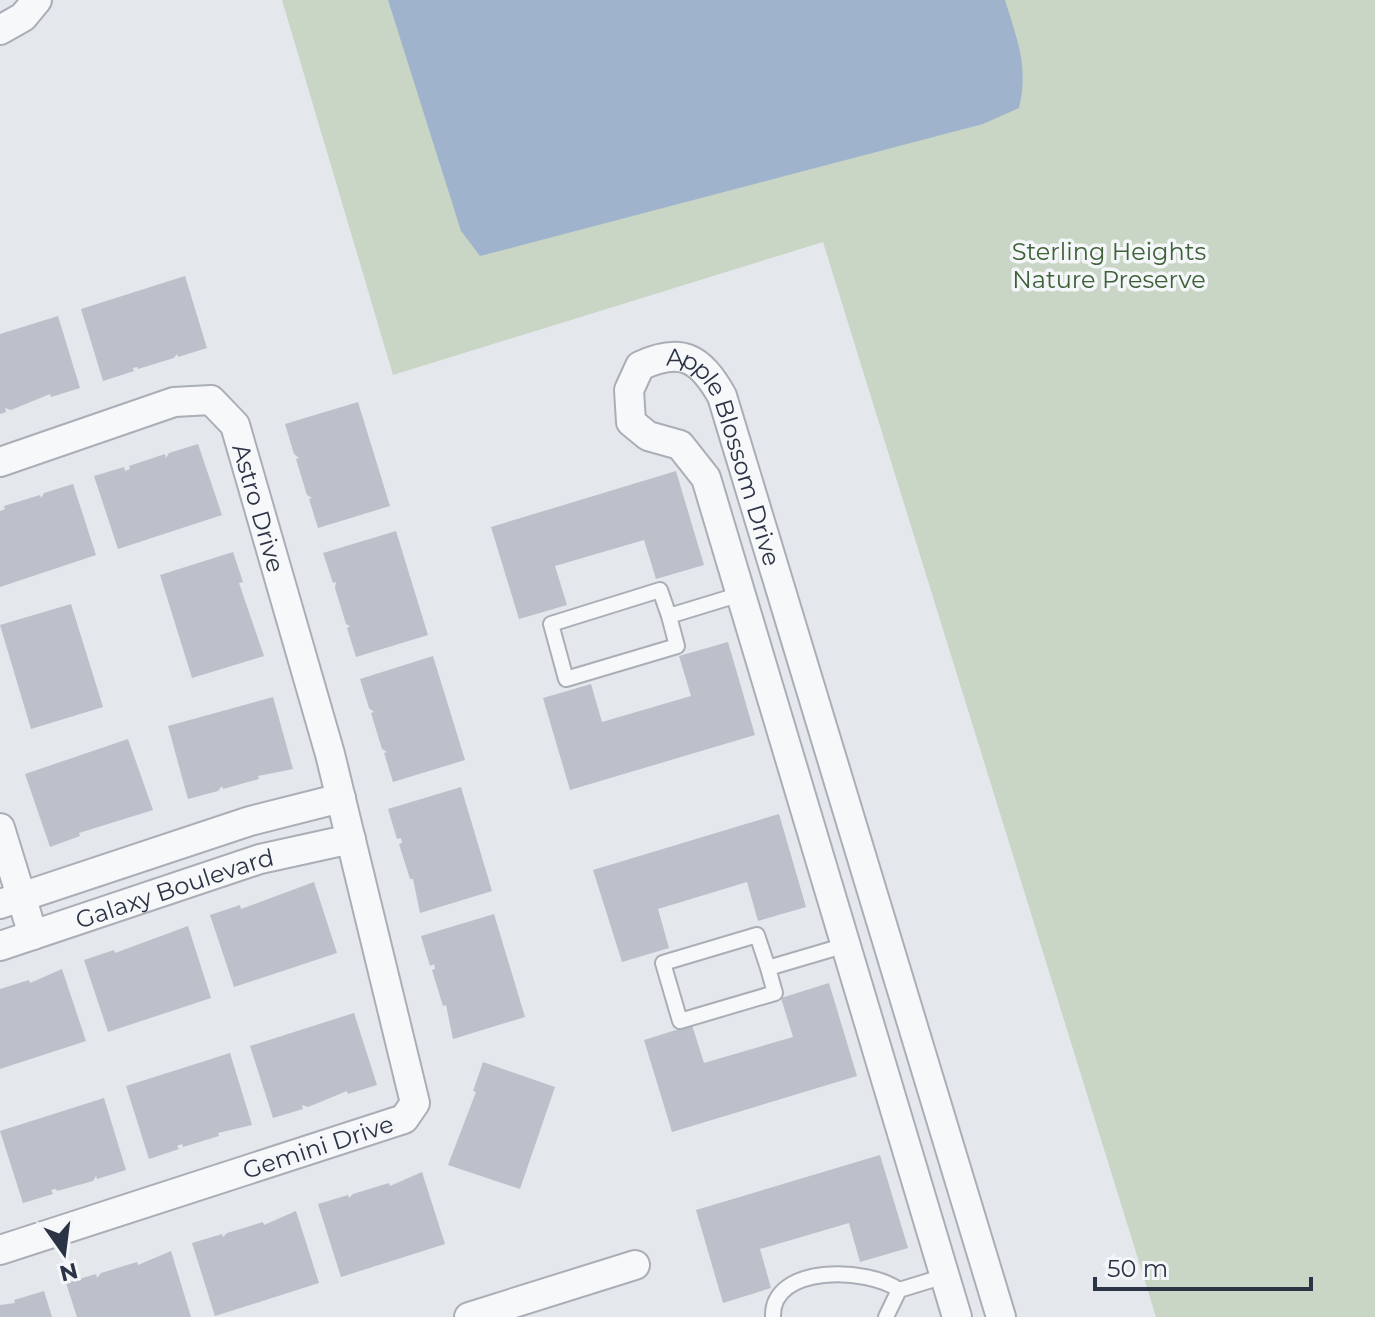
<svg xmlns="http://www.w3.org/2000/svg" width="1375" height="1317" font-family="Montserrat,sans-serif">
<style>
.green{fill:#c9d6c5}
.water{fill:#9fb4cc}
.building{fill:#bbc0ca}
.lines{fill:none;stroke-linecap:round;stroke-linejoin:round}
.service-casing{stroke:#a9aeb7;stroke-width:18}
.minor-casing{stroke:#a9aeb7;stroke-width:32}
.service{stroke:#f7f8fa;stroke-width:14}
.minor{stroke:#f7f8fa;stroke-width:28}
.labels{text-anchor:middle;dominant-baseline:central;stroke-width:7;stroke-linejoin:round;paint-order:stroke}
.park-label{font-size:24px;fill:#3f6138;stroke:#f4f6f9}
.street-label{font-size:24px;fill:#2b3445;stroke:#f4f6f9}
</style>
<rect width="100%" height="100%" fill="#e4e7ec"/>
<path class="green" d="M282 0H1375V1317H1156L823 242 393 375Z"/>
<path class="water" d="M388 0H1005C1017 39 1029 67 1019 108L983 124 480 256 461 231Z"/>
<path class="building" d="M185 276 207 348 178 357 177 354 174 358 138 369 137 367 133 368 134 371 103 381 81 309Z
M58 316 80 388 51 397 50 394 11 410 5 408 6 412 0 414V334Z
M358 402 390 506 318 528 309 499 312 498 307 495 296 459 299 458 294 454 285 424Z
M198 444 222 515 118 549 94 476 124 467 125 471 130 469 129 466 165 454 166 458 169 453Z
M676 471 704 565 656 579 644 540 555 566 567 605 519 619 491 527Z
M73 484 96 555 0 587V511L5 509 4 506 40 495 41 498 44 493Z
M396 531 428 635 356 657 347 628 350 626 346 624 335 588 336 582 333 583 323 553Z
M233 552 243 582 239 583 264 656 192 678 160 575Z
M71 604 103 707 31 729 0 625Z
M728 642 755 735 570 790 543 698 591 684 602 722 691 696 679 656Z
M433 656 465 760 393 782 384 753 387 752 382 749 371 713 374 712 369 708 360 679Z
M273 697 293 769 258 776 259 779 223 789 222 786 218 791 188 799 168 726Z
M128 739 153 810 79 833 80 836 50 847 25 774Z
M461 787 492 891 420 913 413 879H410L399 844 402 843 401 838 397 839 388 809Z
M779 814 806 907 758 921 747 882 658 909 669 948 622 962 593 870Z
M314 882 337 953 234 987 210 915 240 905 241 909Z
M494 914 525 1017 453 1039 446 1005 443 1006 432 970 435 969 434 964 430 966 421 936Z
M188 926 211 998 108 1032 84 960 114 950 115 953Z
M62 969 86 1041 0 1069V989L29 980 30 983Z
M829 983 857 1076 672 1132 644 1040 692 1025 704 1063 793 1037 781 998Z
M354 1013 377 1085 348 1094 347 1091 308 1107 302 1105 303 1109 273 1118 250 1046Z
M230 1053 252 1125 218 1133 219 1136 183 1147 182 1144 177 1146 179 1149 149 1159 126 1086Z
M483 1062 555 1087 520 1189 448 1165 476 1092 473 1091Z
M104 1098 126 1170 97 1179 96 1176 93 1181 57 1191 56 1189 51 1190 53 1194 23 1203 0 1131Z
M880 1155 908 1248 860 1262 849 1223 760 1249 771 1288 723 1303 696 1210Z
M422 1172 445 1244 341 1277 318 1204 348 1195 349 1198 353 1194 389 1183 390 1186Z
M296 1211 319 1283 215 1316 192 1243 222 1234 223 1237 227 1233 263 1222 264 1225Z
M171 1251 191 1317H77L66 1283 96 1274 97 1278 101 1273 137 1262 138 1265Z
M44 1291 52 1317H0V1305L15 1303 14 1300Z"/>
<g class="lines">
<g class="service-casing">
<path id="service" d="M669 616 677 646 566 679 551 624 660 590 669 616 741 594
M768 968 775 993 680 1021 663 963 757 935 768 968 846 945
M899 1290 945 1276
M773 1317C771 1264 868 1267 899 1290
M886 1317 899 1290"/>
</g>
<g class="minor-casing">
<g id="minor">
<path d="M0 30 23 17 37 0"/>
<path id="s1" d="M0 462 174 402 211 400 235 425 330 754 415 1103 404 1119 0 1250"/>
<path d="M0 828 33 935"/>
<path d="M0 904 250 821 341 798"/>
<path id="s2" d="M0 946 260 859 351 839"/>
<path d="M469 1317 635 1265"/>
<path id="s3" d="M957 1317 706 478 680 445 648 436 631 422 629 390 640 366C681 347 700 357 722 396L1001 1317"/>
</g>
</g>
<use href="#service" class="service"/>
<use href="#minor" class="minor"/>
</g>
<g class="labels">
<g class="park-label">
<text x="1109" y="251">Sterling Heights<tspan x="1109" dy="28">Nature Preserve</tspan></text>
</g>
<g class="street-label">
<text stroke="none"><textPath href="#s3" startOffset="1184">Apple Blossom Drive</textPath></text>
<text stroke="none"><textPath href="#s1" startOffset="342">Astro Drive</textPath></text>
<text stroke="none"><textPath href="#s2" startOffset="184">Galaxy Boulevard</textPath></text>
<text transform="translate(318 1147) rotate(-18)">Gemini Drive</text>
</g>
</g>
<g transform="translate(64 1253) rotate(166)" stroke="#f4f6f9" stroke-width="6" paint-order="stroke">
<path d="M0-6L14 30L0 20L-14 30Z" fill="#2b3445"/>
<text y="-12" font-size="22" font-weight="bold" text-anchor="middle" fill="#2b3445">N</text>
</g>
<path d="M1095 1277v12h216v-12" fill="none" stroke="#2b3445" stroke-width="4"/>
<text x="1107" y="1277" font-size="24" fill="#2b3445" stroke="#f4f6f9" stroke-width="6" paint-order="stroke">50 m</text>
</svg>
